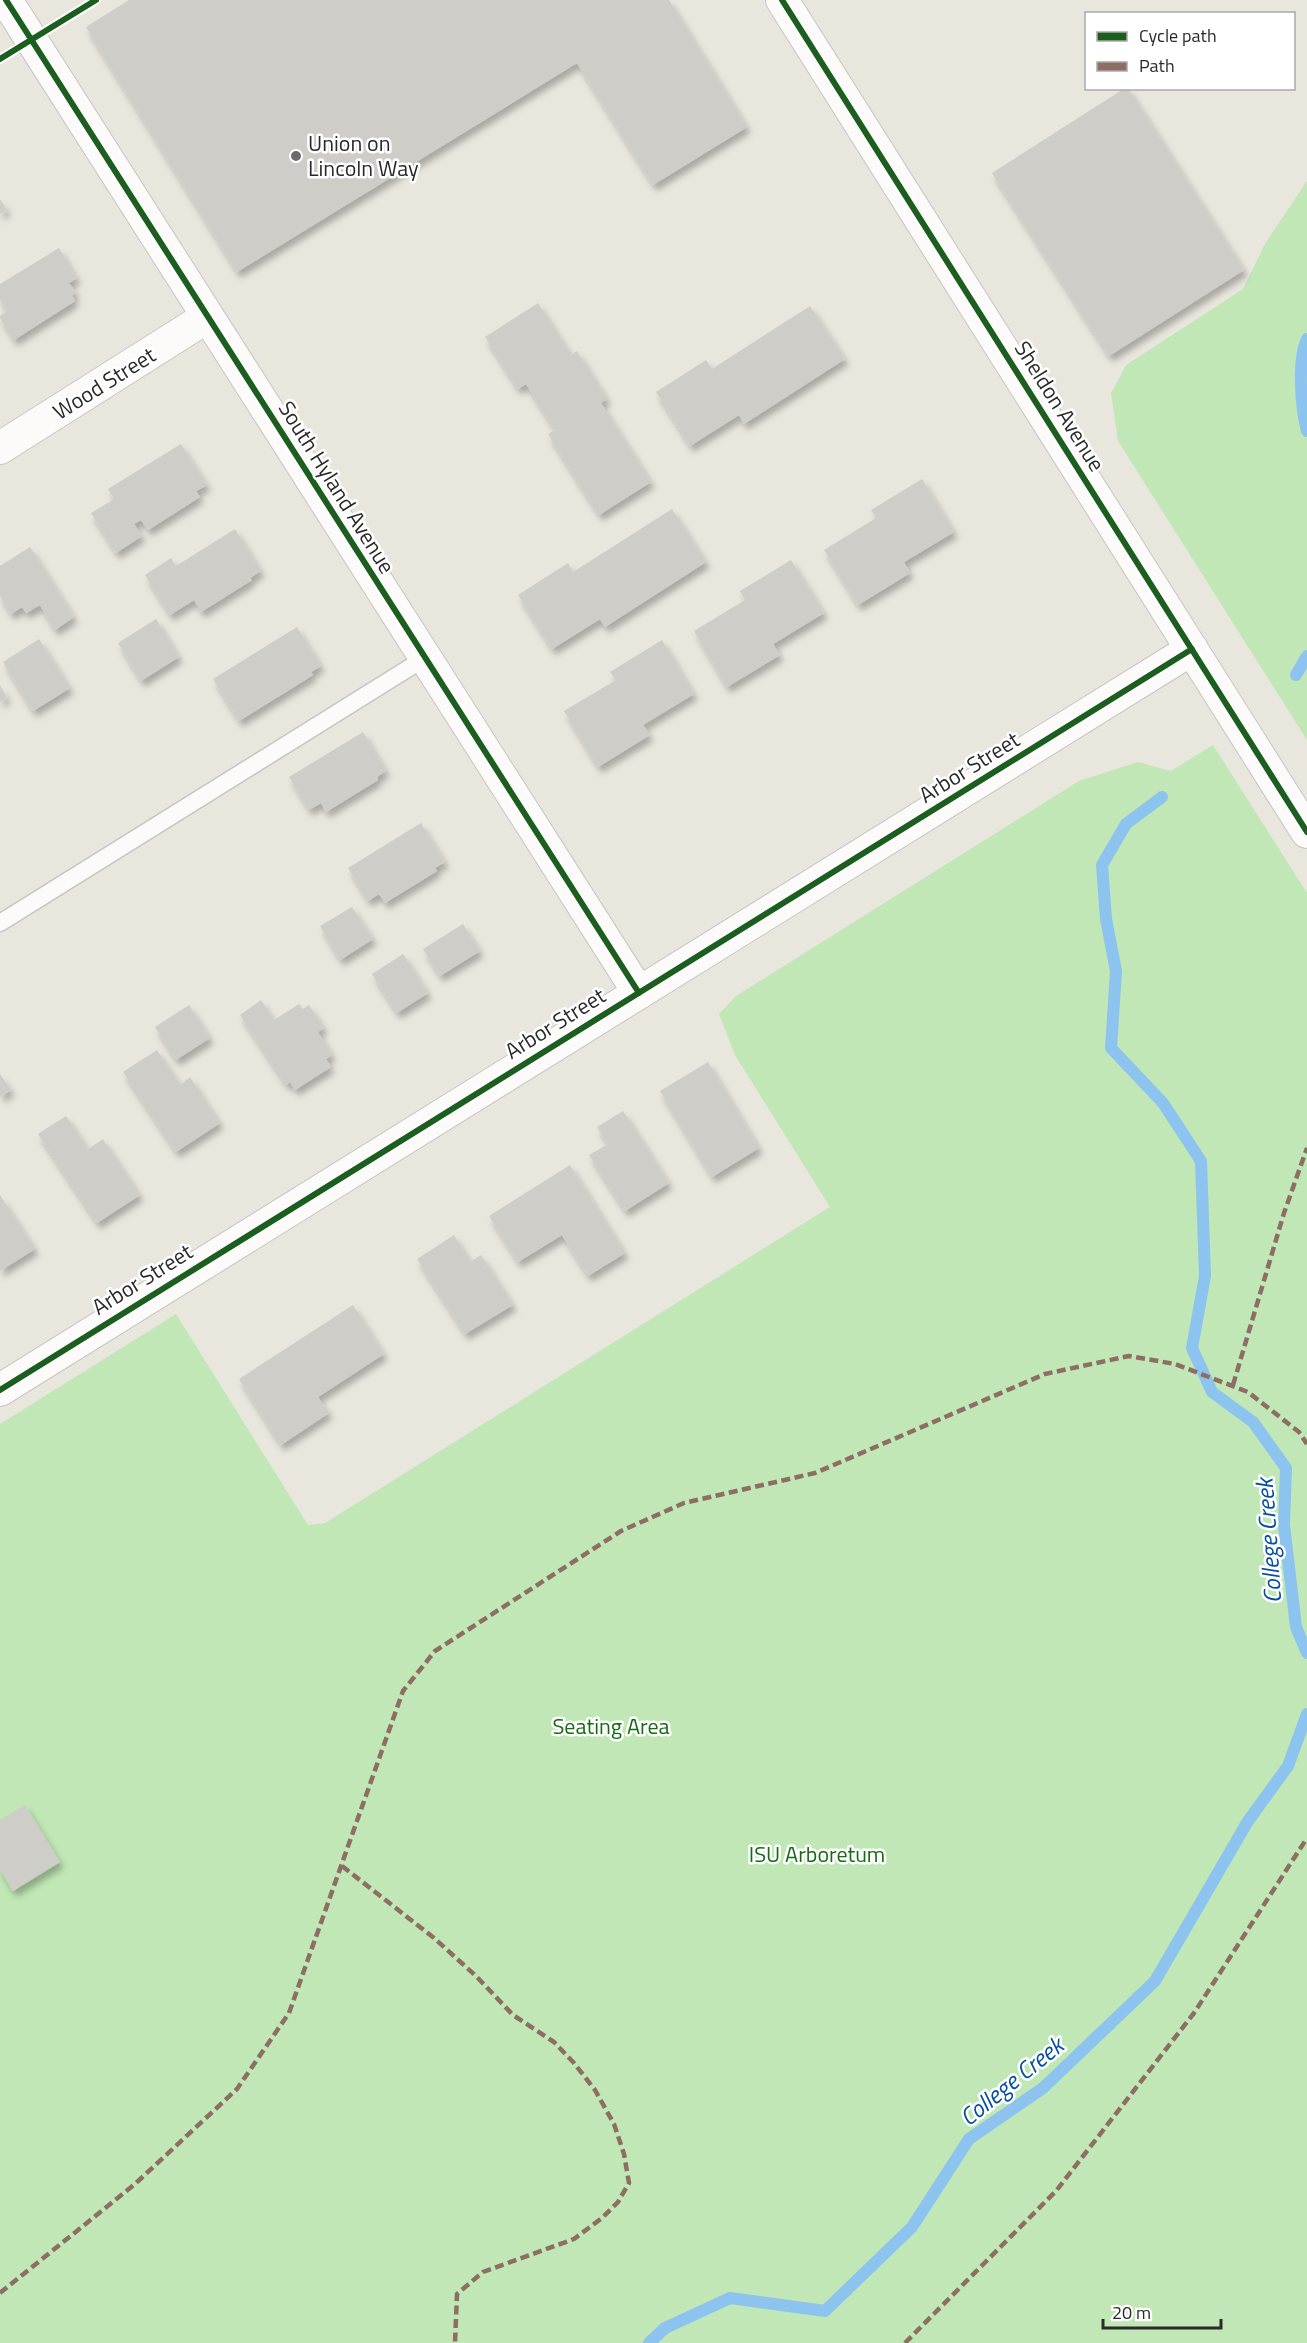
<svg xmlns="http://www.w3.org/2000/svg" width="1307" height="2343" font-family="'Titillium Web',sans-serif">
<style>
.green{fill:#c0e7b5}
.lines{fill:none;stroke-linecap:round;stroke-linejoin:round}
.stream{stroke:#8dc3ef;stroke-width:12}
.building{fill:#cfcdc8;filter:url(#shadow)}
.service-casing{stroke:#c6c5c5;stroke-width:19}
.minor-casing{stroke:#c6c5c5;stroke-width:34}
.service{stroke:#fcfbfa;stroke-width:16}
.minor{stroke:#fcfbfa;stroke-width:32}
.quiet{stroke:#8d6e63;stroke-width:4.5;stroke-dasharray:9 4.5;stroke-linecap:butt}
.cycleway-casing{stroke:#fff;stroke-width:10}
.cycleway{stroke:#1b5e20;stroke-width:6}
.poi-dot{fill:#6d6c69;stroke:#fff;stroke-width:2}
.labels{text-anchor:middle;dominant-baseline:central;stroke-width:5;stroke-linejoin:round;paint-order:stroke}
.poi-label{font-size:22px;fill:#2a2a2a;stroke:#fff;text-anchor:start}
.street-label{font-size:22px;fill:#2a2a2a;stroke:#fff}
.park-label{font-size:22px;fill:#166b15;stroke:#fff}
.water-label{font-size:24px;font-style:italic;fill:#054ea3;stroke:#fff}
</style>
<defs>
<filter id="shadow"><feDropShadow dx="3.5" dy="6" stdDeviation="3" flood-color="#0004"/></filter>
</defs>
<rect width="100%" height="100%" fill="#e9e6de"/>
<path class="green" d="M1307 181V740L1118 441 1111 393 1126 365 1243 289 1266 242Z
M1213 745 1307 893V2343H0V1424L176 1314 308 1525 325 1523 830 1207 735 1055 719 1014 736 996 1079 781 1138 762 1171 771Z"/>
<g class="lines">
<path class="stream" d="M1307 339C1297 360 1301 409 1307 431
M1296 675 1307 656
M1162 797 1126 824 1102 865 1106 919 1116 971 1111 1048 1163 1103 1201 1161 1205 1276 1192 1348 1212 1392 1253 1422 1286 1468 1284 1525 1296 1627 1307 1653
M649 2343 665 2328 730 2298 825 2311 912 2227 969 2139 1043 2088 1155 1981 1248 1821 1288 1766 1307 1714"/>
</g>
<path class="building" d="M129 0H669L747 127 653 185 577 63 237 272 86 27Z
M1125 88H1128L1244 270 1109 356 992 173Z
M0 199 7 210 0 214Z
M59 248 77 278 69 283 76 293 72 295 75 301 14 340 0 318V316L7 311 0 300V284Z
M538 303 571 355 577 351 607 399 601 403 651 482 599 515 548 434 555 430 526 384 518 389 485 337Z
M810 306 845 359 744 424 739 415 690 446 656 392 706 360 712 369Z
M181 444 207 485 196 491 200 497 148 530 141 520 134 524 142 536 116 553 91 513 114 499 108 489Z
M922 479 954 532 904 562 910 573 858 605 824 550 876 518 871 510Z
M672 509 706 562 605 627 600 619 552 649 518 595 568 563 573 572Z
M235 529 261 571 250 578 252 580 201 612 194 600 170 615 145 575 171 558 176 566Z
M30 547 74 617 55 630 40 605 26 613 22 607 11 614 0 596V566Z
M791 560 824 613 773 644 780 655 727 687 694 631 745 600 740 591Z
M156 619 179 657 141 681 118 643Z
M297 627 321 666 311 672 313 675 239 721 213 679Z
M39 639 70 688 33 711 3 662Z
M662 640 694 694 643 725 650 735 598 767 564 711 616 680 610 672Z
M0 685 7 698 0 702Z
M363 732 386 771 377 777 378 780 326 812 321 803 309 810 289 777Z
M421 823 445 862 435 868 437 871 385 903 379 894 368 901 348 868Z
M352 907 373 939 340 960 320 926Z
M463 924 480 951 440 976 423 949Z
M403 954 428 993 397 1013 372 974Z
M261 1000 274 1020 299 1004 303 1009 309 1005 324 1028 318 1032 332 1055 326 1059 331 1067 295 1090 290 1082 286 1085 240 1015Z
M189 1005 210 1038 176 1060 155 1027Z
M157 1050 180 1085 190 1077 220 1123 176 1152 123 1072Z
M708 1062 759 1148 712 1177 660 1091Z
M0 1074 11 1090 0 1097Z
M623 1111 669 1183 625 1211 589 1155 608 1144 597 1127Z
M66 1116 88 1149 103 1139 140 1195 97 1223 38 1134Z
M570 1165 625 1253 588 1276 562 1235 518 1262 489 1216Z
M0 1195 35 1249 0 1271Z
M454 1235 470 1262 481 1255 513 1305 465 1334 417 1259Z
M353 1305 384 1354 318 1397 329 1413 281 1445 239 1379Z
M25 1805 60 1862 13 1891 0 1870V1820Z"/>
<g class="lines">
<g class="service-casing">
<path id="service" d="M0 923 425 658"/>
</g>
<g class="minor-casing">
<path id="minor" d="M6 0 639 993
M782 0 1307 832
M0 448 207 317
M0 1390 1192 649"/>
</g>
<use href="#service" class="service"/>
<use href="#minor" class="minor"/>
<path class="quiet" d="M1233 1385 1284 1213 1307 1148
M342 1866 434 1938 476 1976 513 2015 554 2042 574 2063 595 2090 614 2124 624 2154 629 2183 618 2202 602 2218 574 2239 483 2272 457 2294 455 2343
M0 2293 135 2184 237 2089 289 2013 403 1691 435 1651 621 1531 684 1503 815 1473 1045 1374 1129 1356 1175 1364 1248 1392 1299 1432 1307 1444
M905 2343 1056 2191 1194 2013 1307 1838"/>
<g class="cycleway-casing">
<path id="cycleway" d="M6 0 639 993
M782 0 1307 832
M0 59 96 0
M0 1390 1192 649"/>
</g>
<use href="#cycleway" class="cycleway"/>
</g>
<circle class="poi-dot" cx="296" cy="156" r="6"/>
<g class="labels">
<g class="poi-label">
<text x="308" y="143">Union on<tspan x="308" dy="25">Lincoln Way</tspan></text>
</g>
<g class="street-label">
<text transform="translate(104 383) rotate(-32)">Wood Street</text>
<text transform="translate(1060 406) rotate(58)">Sheldon Avenue</text>
<text transform="translate(337 487) rotate(58)">South Hyland Avenue</text>
<text transform="translate(969 767) rotate(-32)">Arbor Street</text>
<text transform="translate(555 1023) rotate(-32)">Arbor Street</text>
<text transform="translate(142 1279) rotate(-32)">Arbor Street</text>
</g>
<g class="park-label">
<text x="611" y="1726">Seating Area</text>
<text x="817" y="1854">ISU Arboretum</text>
</g>
<g class="water-label">
<text transform="translate(1268 1541) rotate(-94)">College Creek</text>
<text transform="translate(1011 2081) rotate(-39)">College Creek</text>
</g>
</g>
<rect x="1085" y="12" width="210" height="78" fill="#ffffff" stroke="#aaaaaa" stroke-width="1.5"/>
<rect x="1097" y="32" width="30" height="9" fill="#1b5e20" stroke="#aaaaaa" stroke-width="1.5"/>
<text x="1139" y="42" font-size="18" fill="#2a2a2a">Cycle path</text>
<rect x="1097" y="62" width="30" height="9" fill="#8d6e63" stroke="#aaaaaa" stroke-width="1.5"/>
<text x="1139" y="72" font-size="18" fill="#2a2a2a">Path</text>
<path d="M1103 2319v9h118v-9" fill="none" stroke="#2a2a2a" stroke-width="3"/>
<text x="1112" y="2319" font-size="18" fill="#2a2a2a" stroke="#ffffff" stroke-width="4.5" paint-order="stroke">20 m</text>
</svg>
